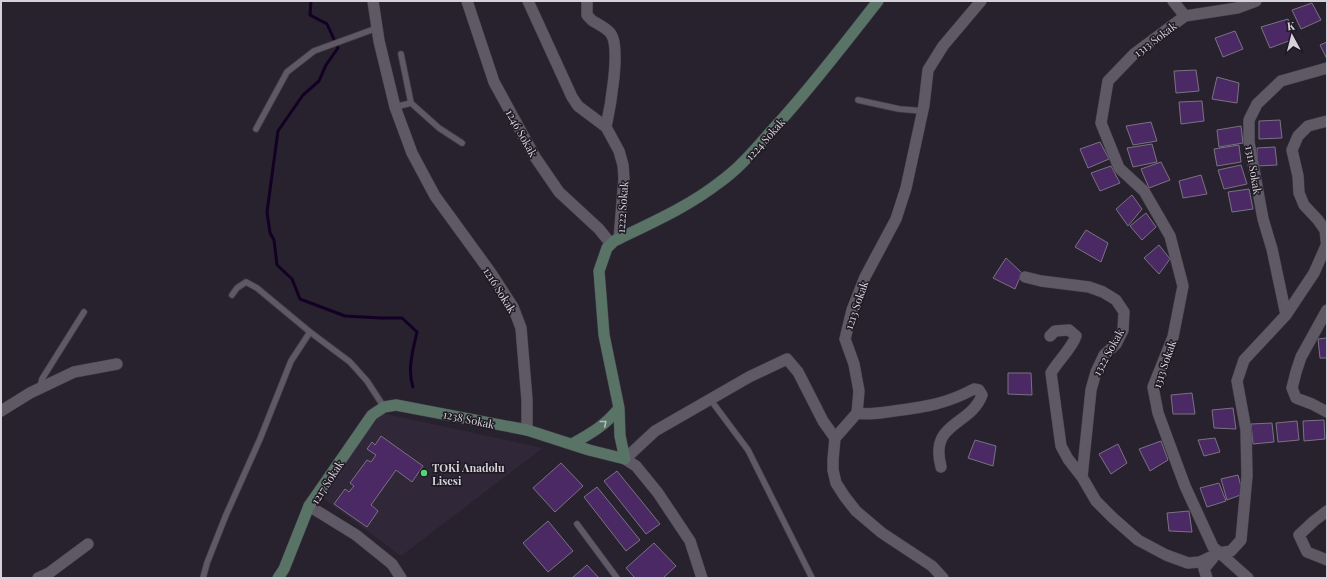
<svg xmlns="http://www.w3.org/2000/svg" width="1328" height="579" font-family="'Playfair Display',serif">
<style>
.built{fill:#302738}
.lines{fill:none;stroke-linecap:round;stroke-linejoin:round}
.stream{stroke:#140024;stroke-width:3}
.building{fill:#4a2964;stroke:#797380}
.service-casing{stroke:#433f48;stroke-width:7}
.minor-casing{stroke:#433f48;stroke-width:12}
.tertiary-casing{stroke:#433f48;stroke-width:12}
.secondary-casing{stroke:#433f48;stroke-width:12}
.service{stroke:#5f5966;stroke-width:5.5}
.minor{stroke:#5f5966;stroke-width:11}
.tertiary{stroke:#5f5966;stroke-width:11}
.secondary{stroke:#597466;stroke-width:11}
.oneway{stroke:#b6babc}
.poi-dot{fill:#51d673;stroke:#1e1923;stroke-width:1.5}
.labels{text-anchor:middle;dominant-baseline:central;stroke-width:3;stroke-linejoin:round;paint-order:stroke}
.street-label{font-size:11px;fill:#d5d2d9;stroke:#1e1923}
.poi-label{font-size:11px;font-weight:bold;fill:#d5d2d9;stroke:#1e1923;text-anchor:start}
</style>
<rect width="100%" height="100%" fill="#27222d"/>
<path class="built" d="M381 413 543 448 401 556 321 497Z"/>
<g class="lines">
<path class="stream" d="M311 1 310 15 327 24 338 48 326 65 319 81 303 95 278 131 267 212 270 233 274 240 277 265 292 279 300 299 345 316 381 318H402L417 332C413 350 407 369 413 387"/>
</g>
<path class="building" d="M1312 3 1321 20 1301 29 1292 10Z
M1288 19 1294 39 1270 48 1261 27Z
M1235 31 1243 49 1223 57 1215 38Z
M1327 42V59L1320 45Z
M1196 70 1199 91 1176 93 1174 71Z
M1217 77 1239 83 1237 103 1212 99Z
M1202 101 1204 121 1181 124 1179 102Z
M1280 120 1282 138 1259 139V121Z
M1151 122 1157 141 1133 145 1126 126Z
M1241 126 1243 143 1219 147 1217 130Z
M1100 142 1109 159 1088 168 1080 149Z
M1152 144 1157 162 1133 167 1127 148Z
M1239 145 1241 162 1217 166 1214 149Z
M1275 147 1277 165 1257 166V148Z
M1161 162 1170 180 1149 188 1141 169Z
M1241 165 1247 184 1224 189 1218 170Z
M1111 166 1120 183 1100 191 1091 173Z
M1201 175 1207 194 1183 198 1179 181Z
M1249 189 1253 209 1232 212 1228 192Z
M1132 195 1142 209 1128 226 1116 209Z
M1146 213 1156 227 1142 240 1130 226Z
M1086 230 1108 243 1101 262 1075 247Z
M1159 245 1170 259 1159 274 1144 258Z
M1006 258 1022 273 1015 289 993 278Z
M1327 338V358H1320L1318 339Z
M1008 373H1031L1032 395 1008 394Z
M1192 393 1195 414H1173L1171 395Z
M1233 408 1236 429 1214 428 1212 410Z
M1324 420 1325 439 1304 441 1303 421Z
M1297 421 1299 440 1278 442 1276 423Z
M1272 423 1274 442 1253 444 1251 424Z
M381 436 423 466 412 482 396 470 371 505 378 511 367 527 334 504 345 489 349 492 354 486 350 483 367 460 371 462 376 455 367 449 372 442 375 445Z
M1215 438 1220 452 1204 456 1198 440Z
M975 440 996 446 993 466 968 458Z
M1161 441 1168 460 1150 471 1139 449Z
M1118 444 1127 463 1111 474 1099 454Z
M561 463 583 486 555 512 533 488Z
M617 471 660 524 646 534 604 481Z
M1238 475 1243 494 1227 500 1221 479Z
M1219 483 1226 501 1207 507 1200 488Z
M597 487 640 540 626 551 584 497Z
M1189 511 1192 532 1169 531 1167 513Z
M548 521 573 551 548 572 523 543Z
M654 543 676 566 663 578H635L626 568Z
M587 565 599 578H572Z"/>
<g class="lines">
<g class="service-casing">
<path id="service" d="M401 54 411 103 439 128 462 143
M858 100 899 109 923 111
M395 107 411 103
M256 129 287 72 314 51 377 28
M232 295 237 288 246 282 257 288 310 332 350 362 367 381 384 407
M40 387 42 379 84 312
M710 399 748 450 812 578
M577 524 617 578
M203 578 207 563 226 515 260 439 291 361 310 332"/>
</g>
<g class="minor-casing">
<path id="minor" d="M467 1 494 82 535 157 559 192 599 229 611 244
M528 1 572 97 578 106 606 127 619 151 623 165 624 179 619 239
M587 1V15C589 17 591 20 593 21 599 25 607 28 611 34 621 48 610 109 606 127
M1173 1 1185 16
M1327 121 1308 126 1298 136 1292 150 1298 176 1299 193 1304 205 1318 220 1325 230 1327 248
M1025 277 1041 281 1089 287 1103 292 1116 300 1124 312 1123 330 1116 344 1104 355 1096 372 1091 390 1082 477
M1327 310 1301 357 1296 372 1292 388 1296 398 1312 404 1327 412
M1286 315 1272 249 1263 219 1249 142V120L1257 104 1281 81 1327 68
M1050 336 1055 331 1069 330 1076 336C1072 348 1058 361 1051 373L1061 446 1068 459 1082 477 1096 501 1113 518 1138 540 1166 555 1188 563 1200 562 1219 553 1231 551 1241 540 1247 476 1246 430 1237 381 1244 360 1286 315 1314 273 1326 246
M1 411 30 393 74 372 117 364
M857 413C869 415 881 413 894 411 925 407 946 404 974 389L979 390 982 395C970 427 929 421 941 467
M625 459 655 431 749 377 787 359 798 372 823 421 835 438
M1327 511 1314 521 1299 535 1307 552 1327 560
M38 578 49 573 88 544
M1207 578 1204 569 1213 558
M1248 578 1213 547 1185 486 1158 413 1153 387 1173 337 1183 286 1170 236 1144 191 1119 168 1101 123 1108 81 1134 54 1185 16 1237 8 1256 1"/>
</g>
<g class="tertiary-casing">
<path id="tertiary" d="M373 1 379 41 395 107 412 153 435 196 491 273 513 307 521 328 527 400V430
M625 459 636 466 658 493 690 541 702 578
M309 506 356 535 392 564 401 578
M943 578 932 566 882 533 856 511 845 497 836 483 833 470V460L835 438 857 413 859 391 854 364 845 339 852 310 865 277 896 219 906 188 924 105 928 70 943 46 981 1"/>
</g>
<g class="secondary-casing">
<path id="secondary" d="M619 408 604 335 599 271 607 248 614 241C651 223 688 207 720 182 741 167 757 147 774 128 811 88 844 44 878 1
M278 578 284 569 309 506 372 415 384 407 396 405 527 430 589 450 625 459 620 436 619 408C606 425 590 434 572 444"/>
</g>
<use href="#service" class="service"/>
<use href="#minor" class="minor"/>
<use href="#tertiary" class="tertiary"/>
<use href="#secondary" class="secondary"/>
</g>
<defs><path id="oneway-chevron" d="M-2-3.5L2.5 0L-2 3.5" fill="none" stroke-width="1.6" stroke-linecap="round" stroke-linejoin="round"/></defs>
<use class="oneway" href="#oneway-chevron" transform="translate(604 423) rotate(-39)"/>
<circle class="poi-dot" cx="424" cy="473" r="4"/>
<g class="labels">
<g class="street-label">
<text transform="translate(1155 39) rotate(-37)">1313 Sokak</text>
<text transform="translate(522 133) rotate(61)">1246 Sokak</text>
<text transform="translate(765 139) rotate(-48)">1224 Sokak</text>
<text transform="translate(1254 170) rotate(80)">1311 Sokak</text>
<text transform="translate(622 207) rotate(-86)">1222 Sokak</text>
<text transform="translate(500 290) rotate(58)">1216 Sokak</text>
<text transform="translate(856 305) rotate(-71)">1213 Sokak</text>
<text transform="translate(1108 352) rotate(-61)">1322 Sokak</text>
<text transform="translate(1164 364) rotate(-71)">1313 Sokak</text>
<text transform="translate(469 419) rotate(12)">1238 Sokak</text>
<text transform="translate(327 482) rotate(-57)">1217 Sokak</text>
</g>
<g class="poi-label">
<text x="432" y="467">TOKİ Anadolu<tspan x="432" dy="13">Lisesi</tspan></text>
</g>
</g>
<rect width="1328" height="579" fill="none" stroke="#d5d2d9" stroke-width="4"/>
<g transform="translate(1292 36) rotate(353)" stroke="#1e1923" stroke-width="3" paint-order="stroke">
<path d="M0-3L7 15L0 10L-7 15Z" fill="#d5d2d9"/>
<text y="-6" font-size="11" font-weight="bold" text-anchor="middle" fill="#d5d2d9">K</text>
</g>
</svg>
